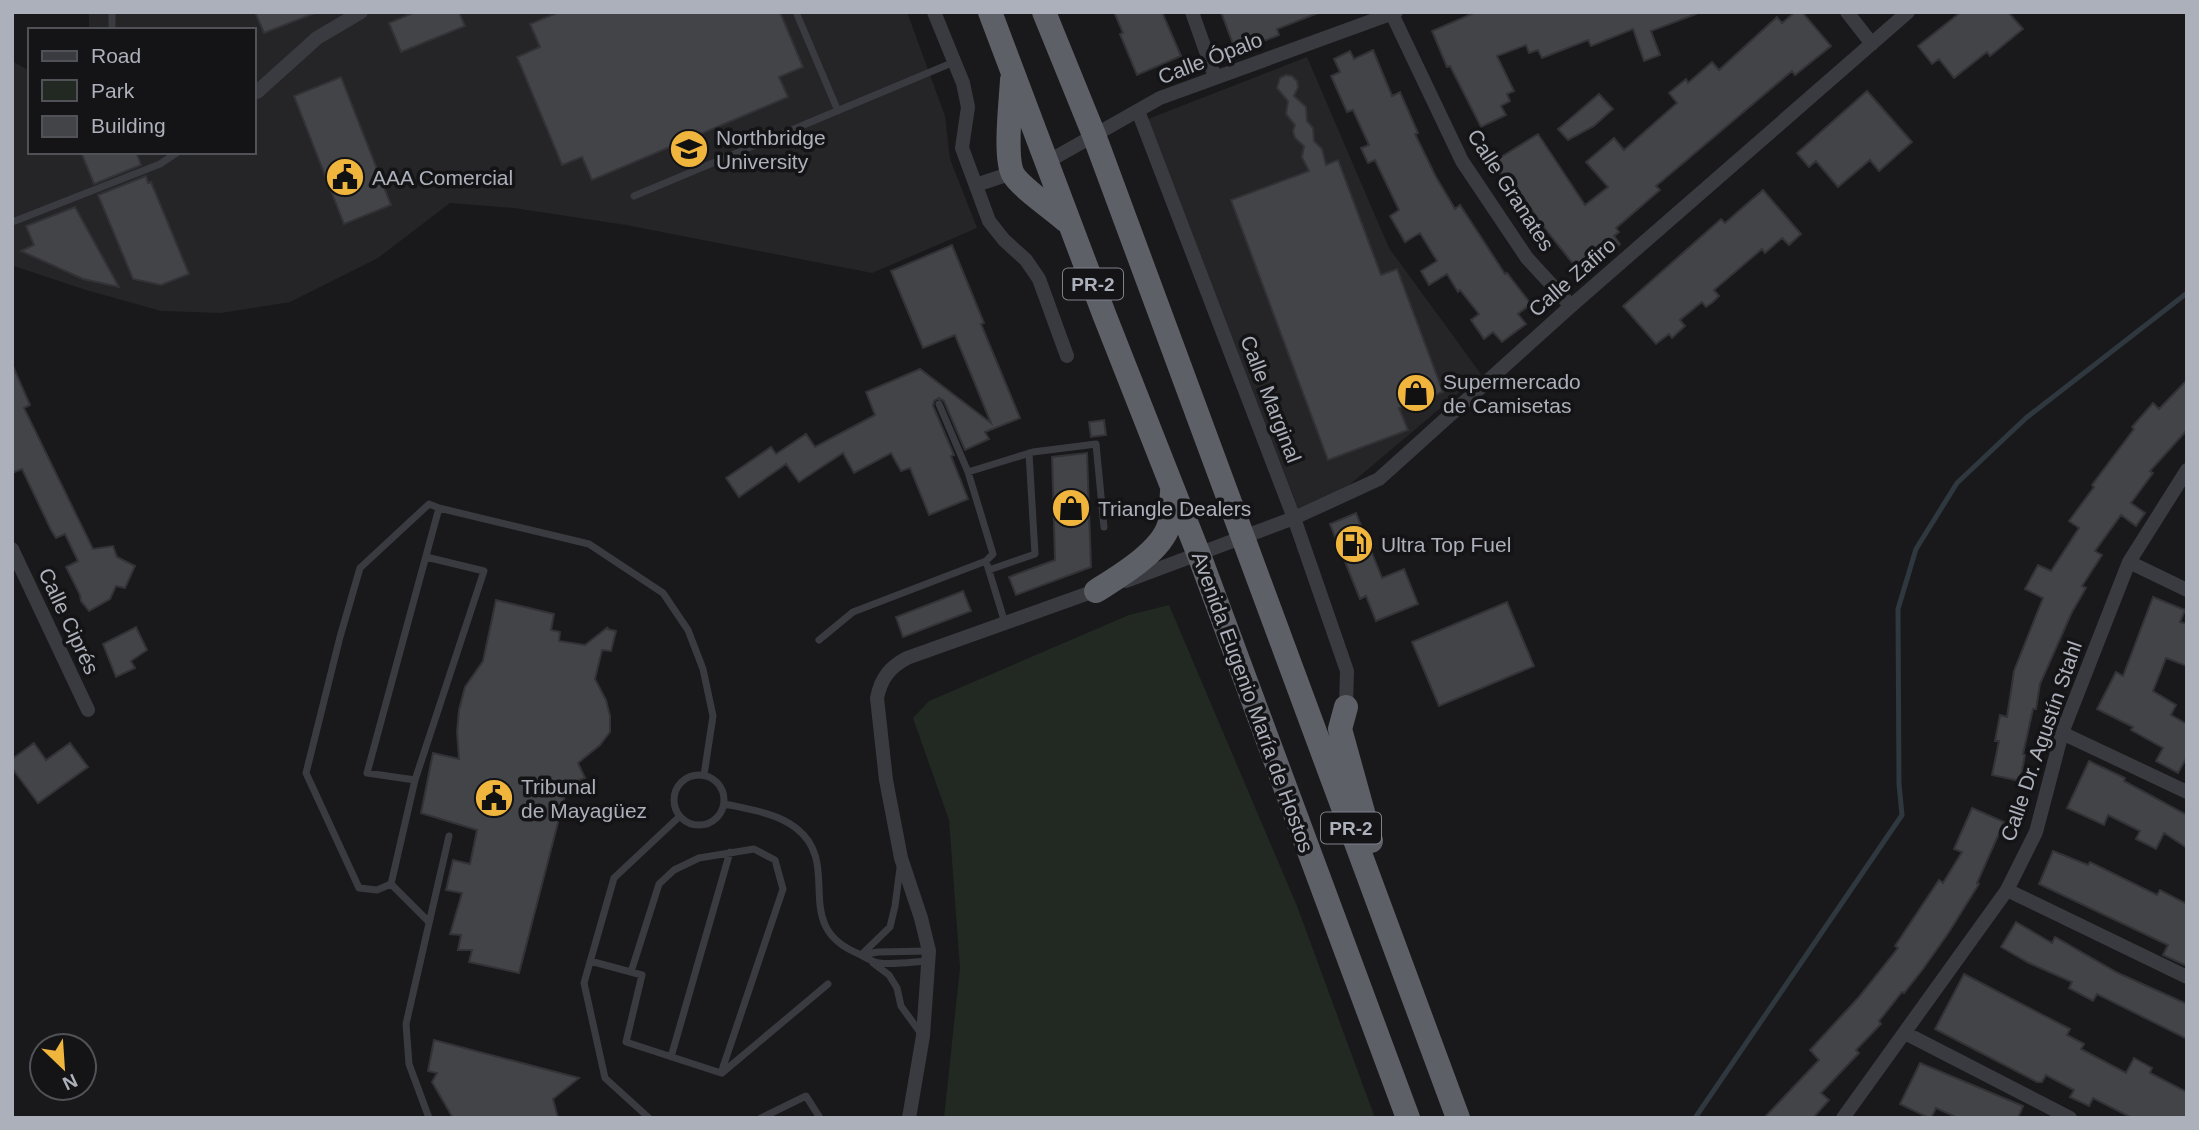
<svg xmlns="http://www.w3.org/2000/svg" width="2199" height="1130" font-family="Arial,sans-serif">
<style>
.built{fill:#252528}
.green{fill:#212922}
.lines{fill:none;stroke-linecap:round;stroke-linejoin:round}
.stream{stroke:#2f383f;stroke-width:5}
.building{fill:#434448;stroke:#333337;stroke-width:2}
.service{stroke:#3a3b40;stroke-width:7}
.minor{stroke:#3a3b40;stroke-width:14}
.trunk{stroke:#5e6068;stroke-width:24}
.labels{text-anchor:middle;dominant-baseline:central;stroke-width:7;stroke-linejoin:round;paint-order:stroke}
.shield{fill:#141416;stroke:#7e818a;stroke-width:2}
.shield-label{font-size:19px;font-weight:bold;fill:#acb0bb}
.street-label{font-size:21px;fill:#acb0bb;stroke:#141416}
.poi-label{font-size:21px;fill:#acb0bb;stroke:#141416;text-anchor:start}
</style>
<rect width="100%" height="100%" fill="#19191b"/>
<path class="built" d="M89 12H907L945 116 950 159 977 228 872 273 626 225 514 208 450 203 378 258 290 302 221 313 161 311 86 290 14 266 12 261V61L30 71V152H254V30H89Z
M1307 57 1389 248 1481 374 1348 486 1298 508 1148 119Z"/>
<path class="green" d="M1169 605 1297 906 1375 1118H944L960 968 949 820 913 718 929 701 1129 615Z"/>
<g class="lines">
<path class="stream" d="M1695 1118 1902 815 1899 784 1898 609 1916 549 1957 483 2026 418 2187 293"/>
</g>
<path class="building" d="M255 12H315V13L264 33Z
M415 12H459L465 26 401 52 389 23Z
M559 12H780L803 67 779 77 788 97 592 180 582 157 562 165 517 57 540 47 530 24Z
M1114 12H1162L1181 56 1137 75 1120 34 1123 33Z
M1221 12H1318V13L1277 29 1279 35 1236 52Z
M1476 12H1696V14L1651 31 1660 55 1644 61 1633 29 1591 46 1588 40 1542 58 1538 50 1529 53 1526 45 1497 56 1514 91 1507 94 1510 101 1501 106 1506 115 1481 127 1450 66 1447 67 1432 31Z
M1795 12H1802L1831 46 1795 75 1792 71 1656 186 1660 190 1616 228 1619 232 1614 236 1620 244 1582 275 1543 226 1517 189 1512 192 1493 162 1538 134 1585 205 1608 187 1586 162 1614 138 1624 150 1677 103 1669 93 1686 79 1688 83 1712 62 1719 70 1777 17 1782 23Z
M1961 12H2008L2023 29 1990 56 1987 52 1954 78 1939 59 1932 64 1918 46Z
M1373 50 1392 96 1400 92 1418 133 1415 134 1436 177 1455 209 1460 205 1505 274 1507 273 1531 304 1518 314 1526 324 1502 342 1493 332 1484 339 1471 320 1479 314 1460 290 1458 292 1447 274 1429 285 1421 271 1437 261 1420 233 1405 242 1390 216 1399 210 1375 160 1368 163 1361 148 1369 145 1353 110 1347 112 1331 76 1340 72 1334 59 1350 51 1354 59Z
M1286 75 1292 76 1297 81 1298 87 1294 96 1306 107 1307 121 1313 128 1314 141 1322 149 1326 165 1338 160 1381 275 1397 269 1443 392 1399 408 1408 430 1328 460 1231 200 1309 171 1302 157 1304 146 1295 138 1293 131 1295 125 1286 114 1288 101 1277 88 1280 78Z
M341 77 391 205 344 224 294 96Z
M1867 91 1912 142 1879 171 1870 160 1838 187 1816 161 1809 167 1797 153Z
M1599 94 1613 109 1594 126 1568 140 1558 129Z
M81 152H136L141 165 94 184Z
M146 176 148 183 151 182 189 274 161 285 133 279 98 195Z
M1763 190 1801 234 1789 245 1782 238 1765 253 1762 249 1714 290 1719 296 1713 302 1706 307 1702 302 1680 320 1685 326 1672 338 1669 334 1656 344 1623 306 1721 219 1725 223Z
M75 207 119 287 83 279 21 251 34 245 26 226Z
M952 245 984 323 981 324 1020 418 985 432 989 439 965 450 944 401 939 398 934 401 933 406 954 455 951 456 968 499 929 515 910 468 901 471 891 453 854 473 843 453 799 482 786 464 739 497 726 478 771 447 776 454 806 434 815 447 875 415 866 392 920 369 991 423 955 335 923 348 891 271Z
M12 364 30 405 24 408 93 549 113 546 117 557 135 566 125 588 116 586 110 599 89 611 81 601 80 595 66 567 78 561 65 534 56 538 51 530 22 469 12 473Z
M2187 380V430L2150 471 2153 473 2131 503 2145 513 2136 526 2121 515 2095 551 2102 555 2082 586 2086 588 2072 612 2040 684 2036 709H2033L2023 754 2025 755 2020 781 1992 775 1999 741H1995L2000 715 2007 717 2014 671 2043 598 2025 589 2038 565 2051 571 2079 528 2069 521 2094 487 2092 485 2134 429 2132 427 2153 403 2159 409Z
M1104 420 1106 435 1091 437 1089 422Z
M1087 453 1091 567 1016 595 1009 577 1055 560 1052 457Z
M1356 513 1382 578 1404 569 1418 604 1376 621 1366 596 1360 599 1330 524Z
M963 591 971 611 903 637 896 617Z
M2153 597 2185 610 2180 622 2187 624V666L2166 658 2153 691 2176 705 2171 715 2187 724V757L2178 773 2156 761 2163 748 2131 730 2133 727 2097 709 2116 672 2123 676Z
M496 600 554 614 551 630 560 632 559 641 585 645 608 627 607 629 616 631 611 651 602 650 595 679 606 700 610 716V732L600 745 578 763 585 778 568 784 519 973 469 962 472 950H458L461 935 450 934 462 893 446 890 453 860 470 864 477 830 421 813 433 753 459 759 457 732 459 710 465 687 483 661Z
M1507 602 1534 666 1439 706 1412 642Z
M136 627 147 650 131 661 135 668 116 677 103 644Z
M34 743 46 760 70 743 88 767 38 803 12 768V759Z
M2089 761 2125 778 2124 781 2187 815V848L2164 833 2156 849 2136 839 2140 831 2108 815 2104 825 2067 808Z
M1972 808 2004 822 1977 883 1979 884 1949 932 1923 969 1904 993 1902 992 1879 1021 1881 1024 1856 1050 1859 1053 1821 1093 1829 1100 1813 1118H1764L1819 1060 1810 1050 1858 998 1898 948 1895 946 1939 880 1943 883 1962 852 1954 849Z
M2053 851 2088 865 2090 862 2157 895 2160 890 2187 904V966L2163 955 2168 945 2039 884Z
M2016 922 2052 943 2055 937 2118 973 2187 1004V1039L2097 994 2093 1001 2069 988 2072 982 2029 963 2001 947Z
M1964 974 2070 1029 2067 1035 2084 1044 2081 1049 2126 1073 2134 1058 2152 1068 2150 1073 2187 1092V1118H2132L2093 1098 2089 1106 2070 1097 2074 1090 2046 1075 2042 1082H2037L1935 1029Z
M434 1040 579 1078 553 1099 558 1118H453L432 1082 437 1073 428 1071Z
M1920 1063 2023 1106 2018 1118H1958L1936 1108 1931 1118H1929L1900 1104Z"/>
<g class="lines">
<path class="service" d="M796 12 838 111
M112 30V12
M634 196 954 62
M15 221 160 164 178 152
M939 404 968 472 993 554 986 561 1005 623
M968 472 1033 452 1096 444 1104 527
M439 508 589 544 663 593 688 630 703 669 713 716 704 775
M989 570 1035 554 1029 453
M819 640 853 612 986 561
M674 800a25 25 0 1 1 50 0a25 25 0 1 1-50 0Z
M415 780 484 571 426 557
M725 804C748 809 777 813 796 828 844 865 789 926 859 954 865 957 872 962 879 963 894 965 912 962 927 961
M391 884 415 780 367 773 439 508 429 504 360 568 340 637 306 773 359 888 377 890 391 884 429 922
M861 955 890 927 895 906 900 868
M861 955 878 952 929 951
M590 961 642 975 626 1042 721 1073 783 889 775 860 754 849 699 858 674 870 659 884 631 972
M873 963 889 975 897 988 901 1006 922 1035
M671 1057 730 852
M722 1073 828 984
M429 1118 409 1064 406 1024 449 836
M649 1118 605 1078 584 983 614 878 679 817
M761 1118 806 1096 820 1118"/>
<path class="minor" d="M934 12 963 83 968 107 962 148 989 221 1004 240 1026 260 1039 279 1067 356
M1192 12 1215 77
M1847 12 1872 44
M1392 14 1462 161 1527 258 1571 306
M257 92 317 38 361 12
M1138 111 1294 518 1347 671 1346 707
M1047 162 1160 98 1396 12
M976 185 1012 173
M12 549 88 710
M2129 562 2187 590
M1126 581 1294 518 1379 479 1571 306 1908 12
M2062 733 2187 792
M2007 890 2187 977
M1905 1033 2070 1118
M909 1118 923 1036 929 951 921 918 901 858 886 780 877 698C881 678 890 667 907 658L1103 588
M1843 1118 2007 890 2036 832 2062 733 2129 562 2187 470"/>
<path class="trunk" d="M990 12 1104 314 1199 555 1408 1118
M1044 12 1094 135 1458 1118
M1012 80C1011 100 1004 157 1013 174 1019 186 1054 210 1066 221
M1096 591C1118 577 1161 552 1169 525 1172 515 1171 503 1172 492
M1346 707 1340 729 1371 841"/>
</g>
<defs>
<g id="university-disc" transform="scale(2.0125)"><circle r="9.5" fill="#f0b53d" stroke="#141416"/><path d="M0-5L7-2L0 1L-7-2ZM-4 1L0 2.5L4 1V4Q0 6-4 4Z" fill="#111"/></g>
<g id="civic-disc" transform="scale(2.0125)"><circle r="9.5" fill="#f0b53d" stroke="#141416"/><path d="M-.6-6.5H3V-4.5H.6V-3L4-1V1h2V6H-6V1h2V-1L-.6-3ZM-1.2 2.5V6h2.4V2.5Z" fill="#111"/></g>
<g id="shop-disc" transform="scale(2.0125)"><circle r="9.5" fill="#f0b53d" stroke="#141416"/><path d="M-5-2.5h2.3a2.7 3.5 0 0 1 5.4 0H5L5.5 6h-11ZM-1.5-2.5h3a1.5 2.3 0 0 0-3 0Z" fill="#111"/></g>
<g id="fuel-disc" transform="scale(2.0125)"><circle r="9.5" fill="#f0b53d" stroke="#141416"/><path d="M-5.5-6h7V0h2V4h1.3V-2.5L3-4.5l.8-.8L6-3V5H2.5V1h-1V6h-7ZM-4.2-4.7v3.2H.2V-4.7Z" fill="#111"/></g>
</defs>
<g fill-rule="evenodd">
<use href="#university-disc" x="689" y="149"/>
<use href="#civic-disc" x="345" y="177"/>
<use href="#shop-disc" x="1416" y="393"/>
<use href="#shop-disc" x="1071" y="508"/>
<use href="#fuel-disc" x="1354" y="544"/>
<use href="#civic-disc" x="494" y="798"/>
</g>
<g class="labels">
<g class="shield">
<rect x="1063" y="268.5" width="60" height="31" rx="5"/>
<rect x="1321" y="812.5" width="60" height="31" rx="5"/>
</g>
<g class="shield-label">
<text x="1093" y="284">PR-2</text>
<text x="1351" y="828">PR-2</text>
</g>
<g class="street-label">
<text transform="translate(1210 58) rotate(-21)">Calle Ópalo</text>
<text transform="translate(1511 190) rotate(57)">Calle Granates</text>
<text transform="translate(1572 277) rotate(-41)">Calle Zafiro</text>
<text transform="translate(1271 399) rotate(69)">Calle Marginal</text>
<text transform="translate(69 621) rotate(65)">Calle Ciprés</text>
<text transform="translate(1253 702) rotate(70)">Avenida Eugenio María de Hostos</text>
<text transform="translate(2041 741) rotate(-71)">Calle Dr. Agustín Stahl</text>
</g>
<g class="poi-label">
<text x="716" y="137">Northbridge<tspan x="716" dy="24">University</tspan></text>
<text x="372" y="177">AAA Comercial</text>
<text x="1443" y="381">Supermercado<tspan x="1443" dy="24">de Camisetas</tspan></text>
<text x="1098" y="508">Triangle Dealers</text>
<text x="1381" y="544">Ultra Top Fuel</text>
<text x="521" y="786">Tribunal<tspan x="521" dy="24">de Mayagüez</tspan></text>
</g>
</g>
<rect width="2199" height="1130" fill="none" stroke="#acb0bb" stroke-width="28"/>
<rect x="28" y="28" width="228" height="126" fill="#141416" stroke="#515258" stroke-width="2"/>
<rect x="42" y="51" width="35" height="10" fill="#3a3b40" stroke="#515258" stroke-width="2"/>
<text x="91" y="63" font-size="21" fill="#acb0bb">Road</text>
<rect x="42" y="80" width="35" height="21" fill="#212922" stroke="#515258" stroke-width="2"/>
<text x="91" y="98" font-size="21" fill="#acb0bb">Park</text>
<rect x="42" y="116" width="35" height="21" fill="#434448" stroke="#515258" stroke-width="2"/>
<text x="91" y="133" font-size="21" fill="#acb0bb">Building</text>
<g transform="translate(63 1067) rotate(155)"><circle r="33" fill="#141416" stroke="#515258" stroke-width="2"/>
<path d="M0-5L12 26L0 18L-12 26Z" fill="#f0b53d"/>
<text y="-10" font-size="19" font-weight="bold" text-anchor="middle" fill="#acb0bb">N</text>
</g>
</svg>
